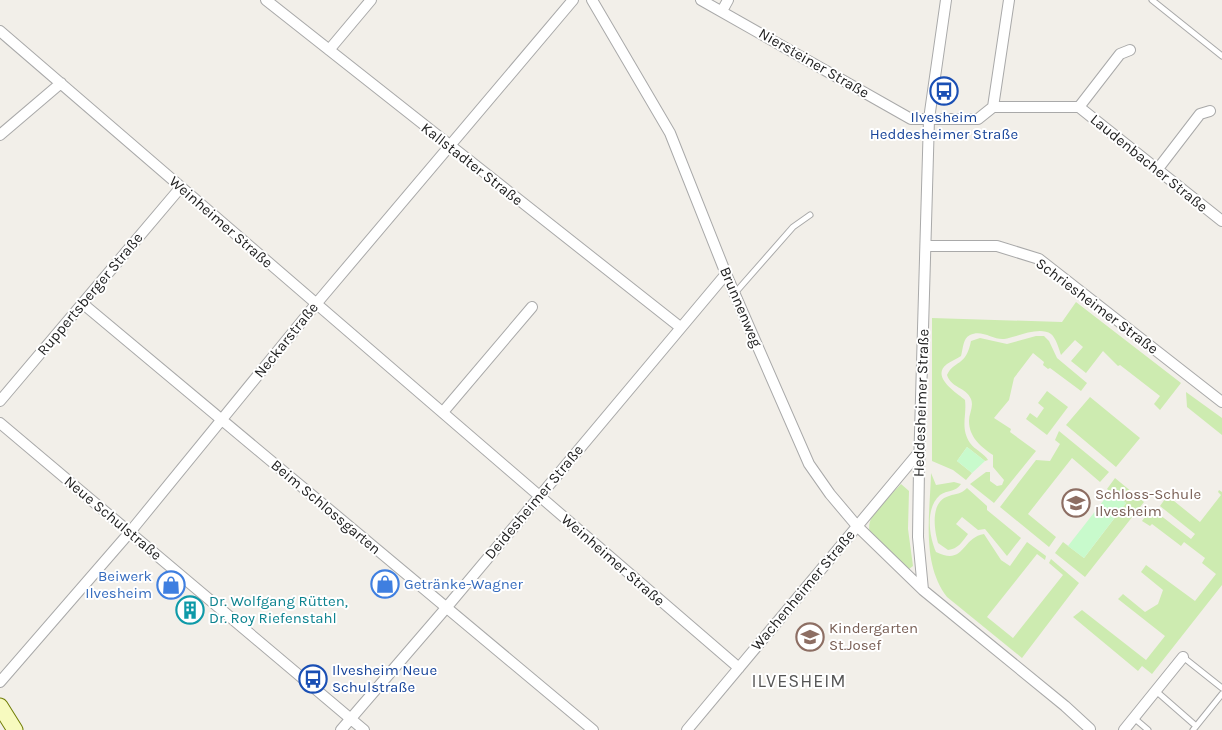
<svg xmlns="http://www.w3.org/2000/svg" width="1222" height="730" font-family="Karla,sans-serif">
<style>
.grass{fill:#cdebb0}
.park{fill:#c8facc}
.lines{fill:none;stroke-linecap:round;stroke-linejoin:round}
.service-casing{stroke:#a9a9a9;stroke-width:7}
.minor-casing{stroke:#a9a9a9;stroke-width:12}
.secondary-casing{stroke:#707d05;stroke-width:17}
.service{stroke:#fff;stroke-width:5}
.minor{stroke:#fff;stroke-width:10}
.secondary{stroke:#f7fabf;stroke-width:15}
.labels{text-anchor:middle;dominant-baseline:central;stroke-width:4;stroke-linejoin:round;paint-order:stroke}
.street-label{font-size:15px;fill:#222;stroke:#fff}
.transit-label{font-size:15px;fill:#164399;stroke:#fff}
.education-label{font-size:15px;fill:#785e54;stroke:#fff;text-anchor:start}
.shop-label{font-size:15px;fill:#366cbe;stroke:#fff;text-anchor:end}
.culture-label{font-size:15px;fill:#0d838f;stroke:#fff;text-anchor:start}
.quarter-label{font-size:18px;letter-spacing:1px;fill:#555;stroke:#fff}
</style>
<rect width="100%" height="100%" fill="#f2efe9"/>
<path class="grass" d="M1076 302 1181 383 1160 410 1154 404 1160 396 1120 365 1118 366 1103 351 1086 373 1071 361 1083 347 1075 340 1061 355C1059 349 1056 338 1051 334 1039 326 1017 337 1004 339 993 340 982 329 970 335 963 338 963 349 961 356 957 359 951 361 947 364 930 377 957 393 965 400 967 416 960 428 970 443 975 450 984 453 988 460L985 461 967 447 957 461 972 473 966 480 953 470 932 461V318L1062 322Z
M1036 336H1044L1049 341 1057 358 1087 383 1081 391 1050 368 1048 369 1043 365 1044 362 1033 353 1014 378 1009 400 994 418 1011 429 1010 432 1036 451 994 503 970 484 986 472H990V481L997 486 1002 485 1004 480 993 467V455C981 447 969 437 969 421 969 413 974 407 971 399 966 387 951 388 947 375 954 360 966 367 971 341L980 338 1007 344Z
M1047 391 1068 407 1047 435 1026 419 1030 413 1037 418 1044 408 1038 403Z
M1186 392 1222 418V435L1187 407Z
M1090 397 1140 438 1116 467 1066 425Z
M1059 431 1109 472 1100 482 1072 458 1028 514 1056 537 1049 547 1000 507 1036 460 1050 461 1060 444 1055 440Z
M931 473 936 485 954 482 961 484C956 492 947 490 940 495 925 508 929 536 936 552 965 566 961 538 984 534L1001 560 1010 566 1027 542 1046 556 1045 560 1037 554 987 617 1013 638 1063 575 1049 563 1051 559 1079 583 1022 658 947 597C921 563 930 514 931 473Z
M1115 478 1144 502 1085 577 1055 553 1063 542 1084 558 1126 503 1107 489Z
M901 484 909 491 908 529 913 566 909 569 870 533C864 515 890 497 901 484Z
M967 488 987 506V510L1021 538 1007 556 985 529 978 530 962 517 956 524 968 534C962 542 958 549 948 550L938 543C934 529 930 501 949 496 957 493 960 495 967 488Z
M1219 490 1222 492V585L1152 674 1142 666 1138 671 1073 617 1082 610 1146 660 1165 636 1118 599 1123 594 1145 612 1158 604 1163 590 1141 572 1146 565 1195 601 1216 574 1202 563 1205 558 1184 542 1181 546 1152 524 1150 526 1142 521 1151 508 1191 539 1195 534 1160 506 1165 499 1174 501 1200 522 1221 495 1218 492Z"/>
<path class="park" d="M967 447 985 461 972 473 957 461Z
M1111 491 1126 503 1084 558 1068 546Z"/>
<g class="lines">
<g class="service-casing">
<path id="service" d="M1152 0 1222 56
M735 293 793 227 810 215
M1183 657 1222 688
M1156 691 1196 726
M1134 718 1148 730
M1193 730 1222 694"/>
</g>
<g class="minor-casing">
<path id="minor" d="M266 0 680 327
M592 0 670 133 726 274 809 464 830 494 857 526 923 590 1065 706 1090 729
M701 0 911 119H978L993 107H1079L1222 221
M722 11 728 0
M0 31 739 668
M329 50 371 0
M993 107 1009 0
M1079 107 1120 54 1130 50
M0 135 61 83
M1157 170 1200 114 1210 111
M927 246H997L1039 259 1222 402
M82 303 593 730
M0 401 181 187
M443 412 532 307
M0 423 364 730
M923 590 918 537 919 468 929 119 946 0
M0 682 130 532 316 304 573 0
M341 730 446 608 726 274
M687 730 920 451
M1124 730 1183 657"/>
</g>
<g class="secondary-casing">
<path id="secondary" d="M0 706 15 730"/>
</g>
<use href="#service" class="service"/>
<use href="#minor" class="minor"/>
<use href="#secondary" class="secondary"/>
</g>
<defs>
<g id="bus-ring" transform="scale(1.4375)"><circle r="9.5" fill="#fff" stroke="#1a4fb4" stroke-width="1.5"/><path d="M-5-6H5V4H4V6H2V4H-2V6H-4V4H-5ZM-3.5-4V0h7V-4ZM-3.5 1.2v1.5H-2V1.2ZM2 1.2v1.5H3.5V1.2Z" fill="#1a4fb4"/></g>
<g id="school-ring" transform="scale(1.4375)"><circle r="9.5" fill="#fff" stroke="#8d6e63" stroke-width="1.5"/><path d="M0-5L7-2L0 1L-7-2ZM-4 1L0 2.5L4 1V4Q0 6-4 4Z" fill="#8d6e63"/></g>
<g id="shop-ring" transform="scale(1.4375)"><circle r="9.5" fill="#fff" stroke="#3f7fe0" stroke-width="1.5"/><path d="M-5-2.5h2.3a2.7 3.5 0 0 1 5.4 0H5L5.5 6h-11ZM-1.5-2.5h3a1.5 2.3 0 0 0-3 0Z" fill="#3f7fe0"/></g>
<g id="building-ring" transform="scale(1.4375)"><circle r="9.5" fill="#fff" stroke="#0f9aa8" stroke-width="1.5"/><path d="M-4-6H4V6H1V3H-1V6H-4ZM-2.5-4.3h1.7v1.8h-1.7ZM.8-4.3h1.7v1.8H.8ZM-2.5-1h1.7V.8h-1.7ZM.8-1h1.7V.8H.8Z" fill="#0f9aa8"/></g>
</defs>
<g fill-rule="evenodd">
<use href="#bus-ring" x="944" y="91"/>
<use href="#school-ring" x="1076" y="503"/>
<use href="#shop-ring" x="385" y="584"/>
<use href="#shop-ring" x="171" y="585"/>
<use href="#building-ring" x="190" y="610"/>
<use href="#school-ring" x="810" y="637"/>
<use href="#bus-ring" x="313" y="679"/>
</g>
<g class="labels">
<g class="street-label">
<text transform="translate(814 63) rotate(30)">Niersteiner Straße</text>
<text transform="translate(1149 163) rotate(39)">Laudenbacher Straße</text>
<text transform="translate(472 164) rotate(38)">Kallstadter Straße</text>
<text transform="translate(221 222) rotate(41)">Weinheimer Straße</text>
<text transform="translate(90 294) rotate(-50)">Ruppertsberger Straße</text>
<text transform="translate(1097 306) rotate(37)">Schriesheimer Straße</text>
<text transform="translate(741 307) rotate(67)">Brunnenweg</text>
<text transform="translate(286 340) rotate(-51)">Neckarstraße</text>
<text transform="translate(921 403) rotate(-88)">Heddesheimer Straße</text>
<text transform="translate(534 502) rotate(-50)">Deidesheimer Straße</text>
<text transform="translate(326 507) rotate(40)">Beim Schlossgarten</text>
<text transform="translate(113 518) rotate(40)">Neue Schulstraße</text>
<text transform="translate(613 560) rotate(41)">Weinheimer Straße</text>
<text transform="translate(803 590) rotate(-50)">Wachenheimer Straße</text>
</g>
<g class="transit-label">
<text x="944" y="117">Ilvesheim<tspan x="944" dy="17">Heddesheimer Straße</tspan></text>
<text x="332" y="670" text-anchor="start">Ilvesheim Neue<tspan x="332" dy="17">Schulstraße</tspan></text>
</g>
<g class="education-label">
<text x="1095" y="494">Schloss-Schule<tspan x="1095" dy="17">Ilvesheim</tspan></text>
<text x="829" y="628">Kindergarten<tspan x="829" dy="17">St.Josef</tspan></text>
</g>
<g class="shop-label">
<text x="152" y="576">Beiwerk<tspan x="152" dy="17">Ilvesheim</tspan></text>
<text x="404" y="584" text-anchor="start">Getränke-Wagner</text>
</g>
<g class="culture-label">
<text x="209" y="601">Dr. Wolfgang Rütten,<tspan x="209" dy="17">Dr. Roy Riefenstahl</tspan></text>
</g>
<g class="quarter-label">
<text x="799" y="681">ILVESHEIM</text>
</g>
</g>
</svg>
